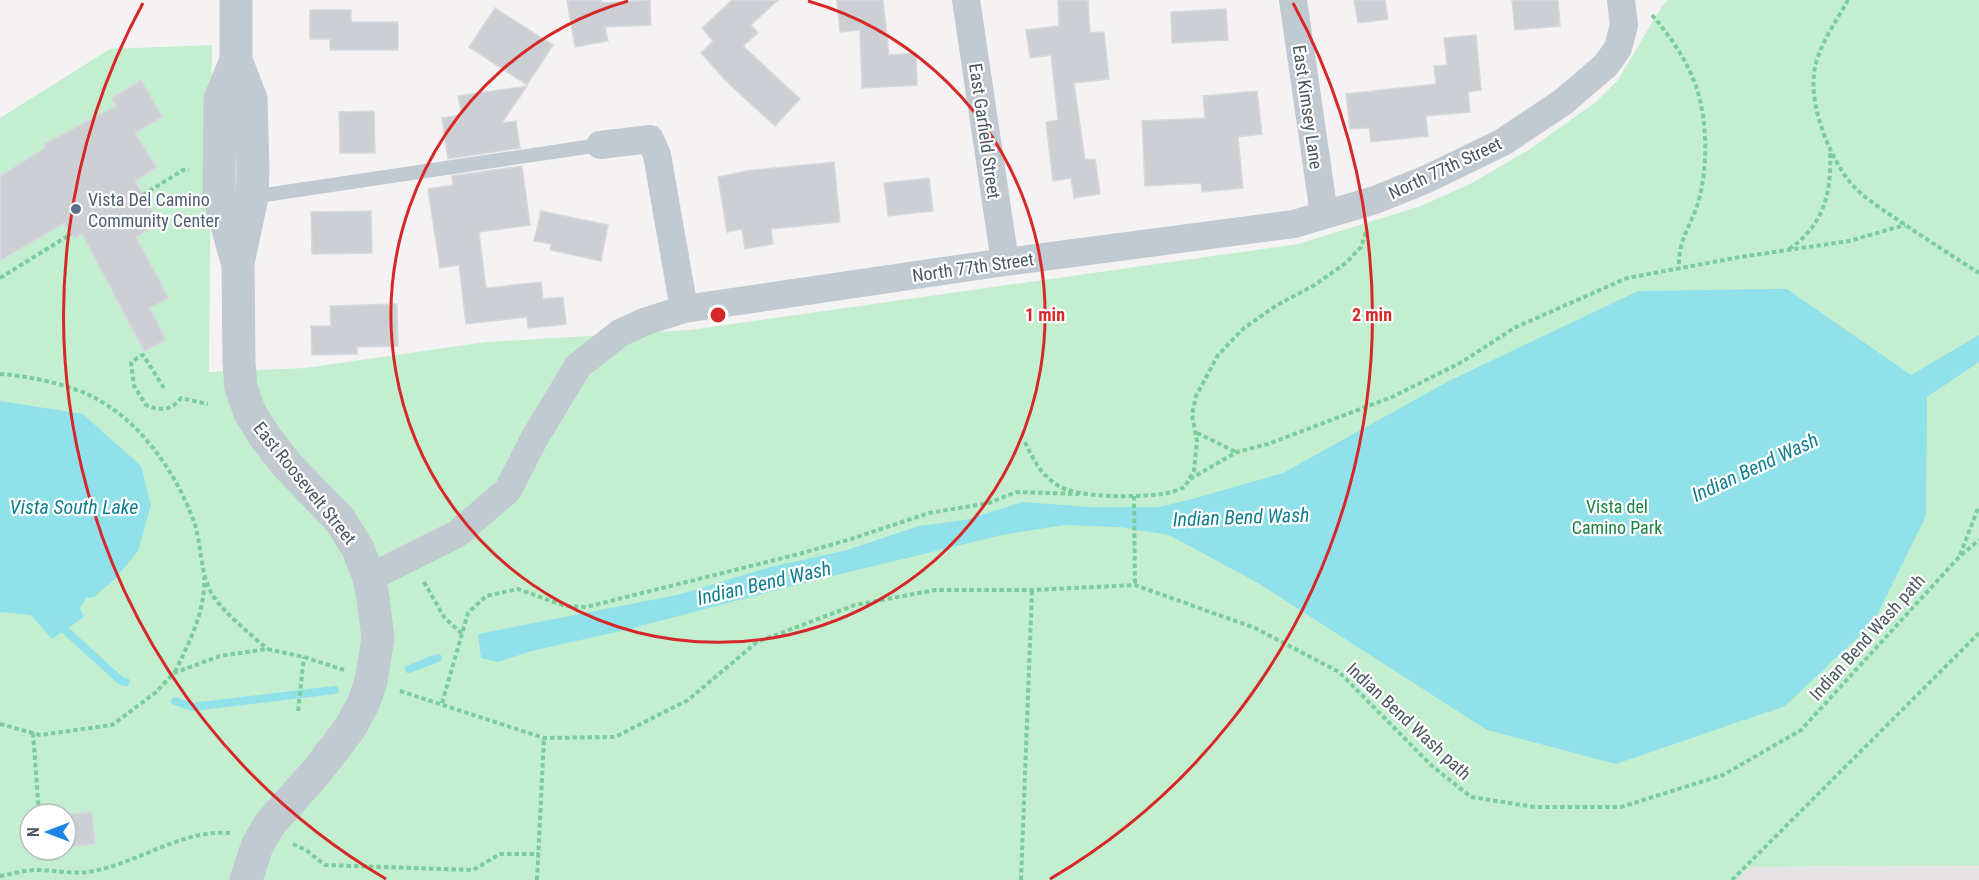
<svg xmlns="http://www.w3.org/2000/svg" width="1979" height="880" font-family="'Roboto Condensed',sans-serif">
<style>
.education{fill:#e5e3e4}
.green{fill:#c3efd0;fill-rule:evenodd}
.water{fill:#91e1eb}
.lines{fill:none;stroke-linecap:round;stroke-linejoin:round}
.stream{stroke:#91e1eb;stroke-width:8}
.building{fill:#ccd0d4;stroke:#d6d9dd;stroke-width:1.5}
.path{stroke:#7bcd9d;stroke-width:4;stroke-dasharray:4.5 3;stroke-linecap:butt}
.service{stroke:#c0cad0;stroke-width:14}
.minor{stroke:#c0cad0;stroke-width:28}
.tertiary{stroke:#c0cad0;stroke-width:33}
.ring{fill:none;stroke:#d62828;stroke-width:3}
.service-dot{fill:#5c6f8a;stroke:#fff;stroke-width:2}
.labels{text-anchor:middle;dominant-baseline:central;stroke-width:4.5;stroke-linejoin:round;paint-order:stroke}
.street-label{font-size:18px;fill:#4a575f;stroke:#fff}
.service-label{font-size:18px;fill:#4e5e75;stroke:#fff;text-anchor:start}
.park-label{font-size:18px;fill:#1a8144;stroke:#fff}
.water-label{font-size:20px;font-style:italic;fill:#0f7f8e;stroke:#fff}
.centre{fill:#d62828;stroke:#fff;stroke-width:3}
.ring-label{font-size:18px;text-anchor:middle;font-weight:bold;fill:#d62828;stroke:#fff;stroke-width:4.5;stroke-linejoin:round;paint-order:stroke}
</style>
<rect width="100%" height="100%" fill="#f4f2f2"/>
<path class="education" d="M1979 865V880H1736L1749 867Z"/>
<path class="green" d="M1668 0H1979V865L1749 867 1736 880H0V118L110 49 212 45 209 372 305 368 486 342 690 330 1298 244 1421 206 1472 183 1527 151 1596 102 1618 80 1662 6ZM30 814H66V850H30Z"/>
<path class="water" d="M1787 289 1911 375 1979 335V362L1927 397 1926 516 1873 623 1785 706 1616 764 1487 730 1258 583 1169 535 1119 527 1064 525 1002 535 804 583 629 629 532 651 498 662 481 658 478 634 677 595 771 567 847 550 919 526 965 520 1023 502 1090 507H1159L1192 499 1283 473 1449 381 1638 291Z
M0 401 83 414 141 466 151 505 138 551 115 579 94 597 86 598 80 608 84 617 52 639 31 615 0 612Z"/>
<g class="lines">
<path class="stream" d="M62 620 65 630 121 681 126 682
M409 669 438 658
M175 701 192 707 335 690"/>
</g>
<path class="building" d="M567 0H601V3L650 0 651 25 605 27 608 41 575 47Z
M732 0H778L751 25 758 33 743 46 800 99 775 126 726 81 701 53 713 41 702 28Z
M837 0H883L889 55 916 53 917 85 862 88 860 30 840 32Z
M1058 0H1088L1090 33 1104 32 1109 79 1074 83 1085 160 1095 159 1100 194 1074 198 1071 178 1053 181 1046 122 1058 120 1051 55 1030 58 1026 30 1059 26Z
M1354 0H1385L1388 19 1358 23Z
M1512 0H1558L1560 26 1515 30Z
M495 8 553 45 527 85 469 47Z
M1226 9 1228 40 1172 43 1171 12Z
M310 10H351V22H398V50H330V39H310Z
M1476 35 1481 90 1468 92 1470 112 1426 116 1428 136 1371 142 1369 128 1350 129 1346 94 1436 84 1434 66 1447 65 1444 38Z
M141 80 163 117 135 133 157 167 135 181 160 223 136 237 169 298 150 308 166 340 144 351 82 234 74 238 64 223 0 261V176L45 148 44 144 116 106 112 98Z
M527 86 502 123 516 121 520 148 448 159 442 118 462 115 458 96Z
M1257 91 1262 134 1238 137 1243 188 1202 192 1201 183 1145 186 1142 121 1205 118 1203 96Z
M374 111 375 153H340L339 112Z
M834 162 840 222 771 229 773 244 745 249 742 229 727 232 718 177 746 171Z
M522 166 530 225 479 232 486 288 541 282 543 299 563 297 566 324 528 328 527 317 466 324 459 265 440 268 428 189 453 185 452 176Z
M929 178 933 211 888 216 884 183Z
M371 211 372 253 312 254 311 212Z
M541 211 608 225 601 261 550 250 551 244 534 241Z
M397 304 398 346 357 347V354L312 355 311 326H331L330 306Z
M92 812 95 844 66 847V814Z"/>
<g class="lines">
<path class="path" d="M1848 0C1836 22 1816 49 1814 75 1810 107 1829 155 1849 181 1861 196 1879 207 1895 218 1923 237 1951 255 1979 273
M1652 15C1668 34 1682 53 1692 76 1708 112 1709 166 1698 203 1690 228 1678 239 1679 268
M143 195 183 170H189
M1789 249C1825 225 1832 190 1830 149
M0 278 71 234
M0 374C28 376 63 383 89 395 138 418 174 469 193 519 202 542 199 572 212 594 224 614 250 633 267 649
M164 388 143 355 137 358 131 363 134 386 146 405C160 411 171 411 181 398L208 404
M1197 433 1236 452
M1025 442C1033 459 1040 474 1057 485 1078 499 1137 497 1163 494 1170 493 1178 490 1185 487L1194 470 1197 441 1192 415 1196 396 1218 355 1244 328 1277 305 1313 286 1346 263 1361 247 1366 232
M1190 479 1237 452 1268 444 1392 397 1462 362 1514 328 1627 278 1740 257 1849 241 1905 225
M1134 496 1135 585
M1960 555 1979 506
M424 582 444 617 462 634
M175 672C189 642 206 611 204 577
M400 691 544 738 615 737 688 700 757 642 855 605 935 590H1032L1135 585 1255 628 1339 672 1431 765 1471 797 1535 807H1621L1723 775 1801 730 1960 556 1979 540
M442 703 468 613 486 596 518 589 565 606 586 607 799 554 851 539 929 513 989 503 1016 492 1079 494
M298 711 304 657
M0 724 40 735 112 725 155 693 174 673 220 656 267 649 304 657 344 670
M33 733 39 814
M293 844 306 850 325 865 473 870 500 854H539
M0 876C12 874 25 870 37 870 53 870 71 874 88 872 136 865 180 829 230 833
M537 880 544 738
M1021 880 1032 590
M1732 880 1979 633"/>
<path class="service" d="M252 197 600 145"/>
<path class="minor" d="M966 0 1005 262
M1293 0 1324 214
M600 145 650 139 657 155 684 309
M369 578 457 534 508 490 534 439 578 366 620 333 644 322 684 309 1005 262 1294 224 1375 200 1427 179 1503 142 1563 102 1606 65 1618 48 1624 25 1621 0"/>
<path class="tertiary" d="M236 0V60L251 99 253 170 252 197 238 263 239 362 241 388 250 413 265 437 287 465 340 520 358 549 369 578 373 598 378 638 371 681 364 702 350 728 317 771 269 825 257 846 246 880
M236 60 220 99 219 197 236 258"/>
</g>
<g class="ring">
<path d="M808 1A327 327 0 1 1 628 1"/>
<path d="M386 879A654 654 0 0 1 143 3M1293 3A654 654 0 0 1 1050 879"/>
</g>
<circle class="service-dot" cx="76" cy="209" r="6"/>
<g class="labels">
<g class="street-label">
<text transform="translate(1308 107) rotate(82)">East Kimsey Lane</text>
<text transform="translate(985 131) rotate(82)">East Garfield Street</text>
<text transform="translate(1445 168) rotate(-25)">North 77th Street</text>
<text transform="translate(973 267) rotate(-8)">North 77th Street</text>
<text transform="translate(305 483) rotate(51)">East Roosevelt Street</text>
<text transform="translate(1867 637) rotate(-48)">Indian Bend Wash path</text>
<text transform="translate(1409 721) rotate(43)">Indian Bend Wash path</text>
</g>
<g class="service-label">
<text x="88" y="199">Vista Del Camino<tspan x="88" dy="21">Community Center</tspan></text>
</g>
<g class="park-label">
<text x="1617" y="506">Vista del<tspan x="1617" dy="21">Camino Park</tspan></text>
</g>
<g class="water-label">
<text transform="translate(1755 467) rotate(-25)">Indian Bend Wash</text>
<text x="74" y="507">Vista South Lake</text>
<text transform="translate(1241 517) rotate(-2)">Indian Bend Wash</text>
<text transform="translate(764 583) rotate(-13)">Indian Bend Wash</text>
</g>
</g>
<circle cx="718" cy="315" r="9" class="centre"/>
<g class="ring-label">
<text x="1045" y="321">1 min</text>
<text x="1372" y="321">2 min</text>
</g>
<g transform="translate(48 832) rotate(270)"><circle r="28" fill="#ffffff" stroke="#b7bcbf" stroke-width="1.5"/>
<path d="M0-4.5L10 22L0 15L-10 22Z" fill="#1e86e2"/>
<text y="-9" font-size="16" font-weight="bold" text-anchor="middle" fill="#4a575f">N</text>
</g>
</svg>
